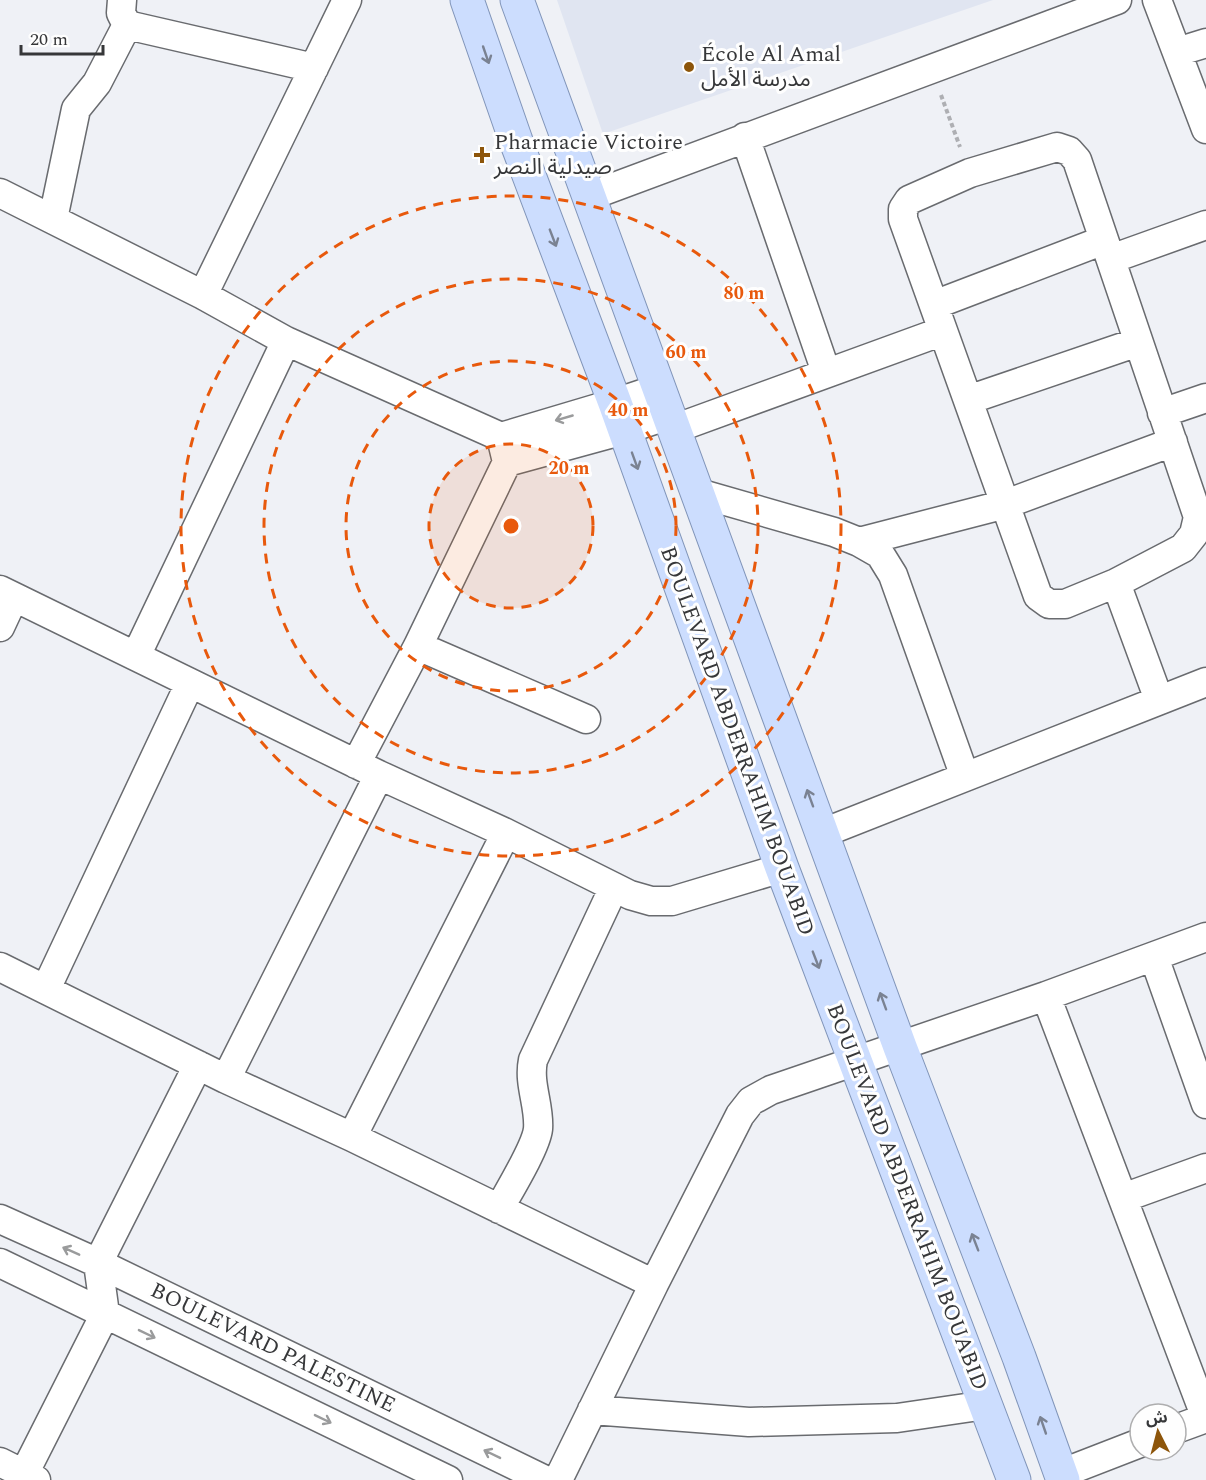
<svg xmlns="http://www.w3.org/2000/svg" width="1206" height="1480" font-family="Spectral,'Noto Sans Arabic',serif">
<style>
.built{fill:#e0e5f1}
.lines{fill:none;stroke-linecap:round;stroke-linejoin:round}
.minor-casing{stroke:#696b6f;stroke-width:31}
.major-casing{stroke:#8195b9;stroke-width:35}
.path{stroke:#aeafb3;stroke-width:4;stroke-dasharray:4.5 3;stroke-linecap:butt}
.minor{stroke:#fff;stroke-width:28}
.major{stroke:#ccddfe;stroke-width:33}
.oneway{stroke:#7a8292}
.oneway2{stroke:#9a9b9c}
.ring{fill:none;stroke:#e8590c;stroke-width:3;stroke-dasharray:10 8}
.poi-dot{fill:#8d550a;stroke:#fefefe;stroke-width:2}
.labels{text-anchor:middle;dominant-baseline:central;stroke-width:6;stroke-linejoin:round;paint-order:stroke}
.poi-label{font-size:22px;fill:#363739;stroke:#fefefe;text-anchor:start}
.street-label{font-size:22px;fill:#363739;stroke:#fefefe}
.centre{fill:#e8590c;stroke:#fefefe;stroke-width:3}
.ring-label{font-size:18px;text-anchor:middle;font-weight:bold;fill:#e8590c;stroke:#fefefe;stroke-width:6;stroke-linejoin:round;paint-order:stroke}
</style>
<rect width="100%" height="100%" fill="#eff1f6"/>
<path class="built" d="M557 0H993L603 134Z"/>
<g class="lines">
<g class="minor-casing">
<path id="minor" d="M122 0 121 13 127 25 314 68
M1157 0 1206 129
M1177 52 1206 43
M745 137 826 372
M1057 147 1069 151 1077 160 1198 517 1194 534 1183 548 1116 583 1065 604H1049L1038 596 903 219V209L909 200 970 173Z
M0 193 203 295 286 341 501 437 615 403 660 388
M590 196 1117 0
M53 219 76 109 97 83 127 25
M1111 259 1206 225
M203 295 347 0
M934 305 1104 240
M968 400 1138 342
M1162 413 1206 398
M674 429 943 331
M507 462 624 430 669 415
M698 493 834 532 859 542 880 554 893 575 965 777
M859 542 1006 504 1173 442
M1116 583 1159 700
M0 590 379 775 506 833 630 895 651 901H672L782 868
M0 627 14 597
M418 646 586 719
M136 656 286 341
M356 764 418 646 507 462 501 437
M823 833 1206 682
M1154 957 1206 1104
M0 967 226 1079 352 1137 654 1284 558 1480
M46 989 190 683
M1046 996 1206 1418
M226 1079 379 775
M352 1137 506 833
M1123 1198 1206 1168
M499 1209C509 1191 536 1147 538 1129 540 1106 528 1084 533 1060L614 887
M0 1219 98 1263 545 1480
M0 1263 448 1480
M654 1284 740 1115 751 1101 771 1090 1046 996 1206 937
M592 1410 749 1422 897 1418 986 1405
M1176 1429 1206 1418
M0 1462 36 1480
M24 1474 105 1314 98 1263 198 1065
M1060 1474 1140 1443"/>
</g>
<g class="major-casing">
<path id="major" d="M467 0 516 141 615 403 782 868 1014 1480
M517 0 900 1047 1019 1357 1063 1480"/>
</g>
<path class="path" d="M941 95 960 147"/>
<use href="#minor" class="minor"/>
<use href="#major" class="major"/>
</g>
<defs><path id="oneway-shaft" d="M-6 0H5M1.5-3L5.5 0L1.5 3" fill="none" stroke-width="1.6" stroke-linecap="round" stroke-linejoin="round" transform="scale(1.5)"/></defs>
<g class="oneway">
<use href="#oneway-shaft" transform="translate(486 55) rotate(71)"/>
<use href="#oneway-shaft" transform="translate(553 238) rotate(69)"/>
<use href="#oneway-shaft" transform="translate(635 461) rotate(70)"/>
<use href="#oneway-shaft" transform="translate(810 798) rotate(-110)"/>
<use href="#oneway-shaft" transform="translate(816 960) rotate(69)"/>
<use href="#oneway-shaft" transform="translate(883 1001) rotate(-110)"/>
<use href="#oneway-shaft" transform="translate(975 1242) rotate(-111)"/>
<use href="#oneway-shaft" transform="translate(1043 1425) rotate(-109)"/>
</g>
<g class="oneway2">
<use href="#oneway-shaft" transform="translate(564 418) rotate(164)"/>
<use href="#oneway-shaft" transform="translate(71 1251) rotate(-156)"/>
<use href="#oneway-shaft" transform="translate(147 1334) rotate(26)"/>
<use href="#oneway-shaft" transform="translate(323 1419) rotate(26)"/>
<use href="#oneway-shaft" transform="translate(492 1454) rotate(-154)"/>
</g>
<circle cx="511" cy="526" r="82" fill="#e8590c" fill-opacity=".12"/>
<g class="ring">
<circle cx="511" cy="526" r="82"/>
<circle cx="511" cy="526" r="165"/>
<circle cx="511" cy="526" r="247"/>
<circle cx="511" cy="526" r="330"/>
</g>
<g class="poi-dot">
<circle cx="689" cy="67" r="6"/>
<path d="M479 146h6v6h6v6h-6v6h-6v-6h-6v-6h6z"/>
</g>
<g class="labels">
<g class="poi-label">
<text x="701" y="54">École Al Amal<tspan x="701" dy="25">مدرسة الأمل</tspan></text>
<text x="494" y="142">Pharmacie Victoire<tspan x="494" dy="25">صيدلية النصر</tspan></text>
</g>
<g class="street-label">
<text transform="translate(737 741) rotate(70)">BOULEVARD ABDERRAHIM BOUABID</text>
<text transform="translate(907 1197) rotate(69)">BOULEVARD ABDERRAHIM BOUABID</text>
<text transform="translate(273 1348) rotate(26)">BOULEVARD PALESTINE</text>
</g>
</g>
<circle cx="511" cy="526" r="9" class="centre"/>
<g class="ring-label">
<text x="744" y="299">80 m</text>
<text x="686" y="358">60 m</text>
<text x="628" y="416">40 m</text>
<text x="569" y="474">20 m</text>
</g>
<g transform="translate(1158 1432) rotate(354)"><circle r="28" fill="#fefefe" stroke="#aeaeaf" stroke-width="1.5"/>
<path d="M0-4.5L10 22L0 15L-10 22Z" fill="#8d550a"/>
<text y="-9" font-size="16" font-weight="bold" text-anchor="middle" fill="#363739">ش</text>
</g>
<path d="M21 45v9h82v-9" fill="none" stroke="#363739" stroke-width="3"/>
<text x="30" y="45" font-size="18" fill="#363739" stroke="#fefefe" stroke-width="4.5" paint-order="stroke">20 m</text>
</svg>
